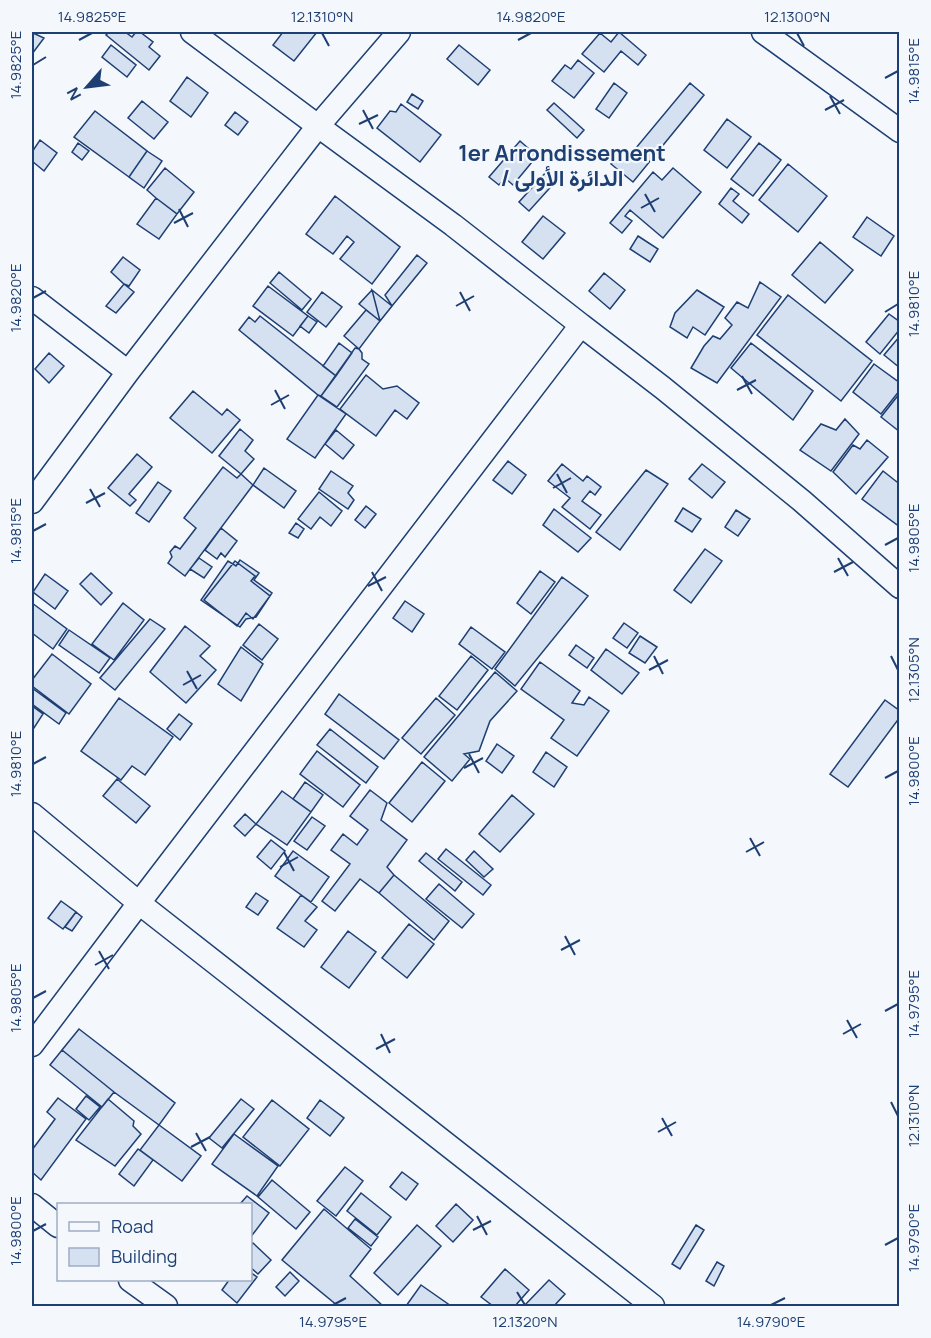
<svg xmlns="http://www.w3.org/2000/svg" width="931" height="1338" font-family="Manrope,Vazirmatn,sans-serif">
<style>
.building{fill:#d5e0f0;stroke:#1d3f73;stroke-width:1.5}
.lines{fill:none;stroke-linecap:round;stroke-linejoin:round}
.minor-casing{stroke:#1d3f73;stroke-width:25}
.minor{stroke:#f4f7fb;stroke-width:22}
.ticks{fill:none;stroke:#1d3f73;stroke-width:2}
.labels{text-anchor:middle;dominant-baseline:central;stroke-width:4.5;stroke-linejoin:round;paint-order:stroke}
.district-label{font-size:22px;font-weight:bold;fill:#1d3f73;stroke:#f4f7fb}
.neatline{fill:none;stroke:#1d3f73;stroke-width:2}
.ticks-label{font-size:15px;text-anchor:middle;fill:#1d3f73}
</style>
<rect width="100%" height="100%" fill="#f4f7fb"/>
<path class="building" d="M109 32H125L132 37 136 32H140L153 42 149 47 160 56 149 70 106 35Z
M283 32H317L294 61 273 45Z
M619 32 646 55 638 65 621 51 604 72 582 54 600 33 611 42Z
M33 33 44 38 32 54V35Z
M111 45 136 65 127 77 102 57Z
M459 45 490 70 478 85 447 59Z
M578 60 594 73 574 98 552 81 565 65 571 69Z
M187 77 208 93 191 117 170 101Z
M614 83 627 93 609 118 596 109Z
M690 83 704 95 633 182 611 164 624 148 631 154Z
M412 94 423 101 418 109 407 102Z
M142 101 168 122 154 139 128 118Z
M554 103 584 130 577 138 547 110Z
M401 104 441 135 420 162 377 128 390 111 396 112Z
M95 111 147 151 129 177 74 137Z
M235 112 248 122 238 135 225 125Z
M727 119 751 137 727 168 704 150Z
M40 140 57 153 44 171 32 161V152Z
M520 141 537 156 513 185 505 178 499 185 489 177Z
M78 143 89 151 82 160 72 152Z
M759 143 781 160 753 196 731 179Z
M147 151 162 161 144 188 129 177Z
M788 164 827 196 798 232 759 200Z
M165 168 194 192 177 214 156 198 147 190Z
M673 168 701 192 663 238 630 210 625 216 632 221 622 233 610 223 653 172 662 180Z
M547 171 557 180 529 211 519 202Z
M731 188 739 194 733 201 749 214 742 223 719 204Z
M335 196 400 247 372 284 340 259 354 242 347 236 333 254 306 234Z
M156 198 177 214 159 239 137 224Z
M543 216 565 233 543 259 522 242Z
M867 217 894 236 881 256 853 237Z
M638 236 658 249 650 262 630 249Z
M820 242 853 270 825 303 792 275Z
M417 255 427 263 392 306 385 295Z
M123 257 140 270 129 286 124 284 111 272Z
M279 272 311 299 302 310 270 283Z
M604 273 625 290 610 309 589 291Z
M760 282 781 297 717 383 691 368 704 346 713 336 720 339 732 325 725 318 737 302 748 308Z
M124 284 134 292 116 313 106 306Z
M268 286 308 316 293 336 253 306Z
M372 290 392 306 380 321Z
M372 290 392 306 380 321 359 304Z
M697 290 724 307 705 335 693 327 687 338 670 327 675 313Z
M322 292 342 307 326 327 307 312Z
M788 295 872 361 841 401 757 335Z
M366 310 380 321 359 349 344 336Z
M889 314 900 322V329L880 354 866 342Z
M260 316 336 376 321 396 318 395 239 330 249 317 255 322Z
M308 316 317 322 309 333 300 326Z
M900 336V368L884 355Z
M339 343 352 353 336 376 323 366Z
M751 343 813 391 793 420 731 368Z
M355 348 359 349 362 353V359L369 364 337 407 321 396Z
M49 353 64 366 49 383 35 369Z
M874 364 900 383V390L881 414 853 392Z
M366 375 383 389 397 386 419 403 407 419 395 410 376 436 340 409Z
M193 391 222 415 227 409 240 420 212 453 170 418Z
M900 393V432L881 417Z
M318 395 346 414 315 458 287 439Z
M845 419 859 434 831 471 800 450 821 424 836 430Z
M240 429 253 440 245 451 254 459 241 474 219 456Z
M336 430 354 445 343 459 325 444Z
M867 440 888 457 856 494 833 472 853 445 860 449Z
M137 454 152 467 129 494 136 500 130 506 108 488Z
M508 461 526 475 512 494 493 480Z
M562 464 583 481 587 476 601 487 595 495 590 491 582 501 601 515 590 529 562 507 570 498 548 481Z
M702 464 725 482 712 498 689 479Z
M223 467 237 478 241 474 253 485 185 576 168 563 172 557 170 552 175 546 180 549 196 528 184 518Z
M264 468 296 491 284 508 253 485Z
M646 470 668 484 620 550 596 532Z
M331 471 353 486 348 493 354 500 348 509 319 489Z
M883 471 897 482 900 478V527L862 499Z
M158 482 171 491 149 522 136 513Z
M319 492 342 511 331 526 320 517 311 529 298 519Z
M366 506 376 514 365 528 355 520Z
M366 506 376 514 365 528 355 520Z
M683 508 701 519 692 532 675 521Z
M554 509 591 538 578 552 543 525Z
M736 510 750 519 738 536 725 527Z
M296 523 304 529 298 538 289 533Z
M221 528 237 541 225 557 221 553 217 559 205 550Z
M705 549 722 561 691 603 674 590Z
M199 558 212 567 204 578 190 569Z
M240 560 259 573 254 580 272 593 256 617 246 619 240 627 201 600 228 561 236 566Z
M235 561 255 576 251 581 270 596 253 619 246 613 237 626 204 600Z
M540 571 555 582 531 614 517 603Z
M91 573 112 593 101 605 80 584Z
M45 574 68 591 55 609 33 592Z
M562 577 588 596 515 686 495 669Z
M405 601 424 614 412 632 393 618Z
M32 603 67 629 53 649 32 633Z
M123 603 144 620 114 660 92 644Z
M150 619 165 629 115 690 100 678Z
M624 623 638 633 627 648 613 638Z
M259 624 278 639 262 660 243 645Z
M185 626 210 646 200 656 216 670 186 703 150 672Z
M471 627 505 652 492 669 459 644Z
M69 630 110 658 99 673 59 645Z
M640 636 657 647 645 663 629 653Z
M576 645 594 658 587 668 569 655Z
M241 647 263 664 241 701 218 684Z
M606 649 639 673 622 694 591 670Z
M52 654 91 684 69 714 32 686V680Z
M471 656 488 670 457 710 439 696Z
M540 662 580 691 572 703 584 705 589 697 609 711 577 756 551 738 564 720 521 689Z
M495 672 517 691 490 721 479 751 464 754 470 759 452 781 424 757Z
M32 688 66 713 59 724 32 704Z
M339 694 399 740 384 759 325 714Z
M119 698 173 737 145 775 132 766 121 780 81 751Z
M436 698 455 715 421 754 402 738Z
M885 700 900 711V717L848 787 830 774Z
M32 706 43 714 32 731Z
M179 714 192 724 180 740 167 729Z
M330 729 378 767 366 783 317 745Z
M497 744 514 756 502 773 486 761Z
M317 751 360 785 343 807 300 774Z
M546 752 567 767 554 787 533 772Z
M422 762 445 781 412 822 389 803Z
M117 779 150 806 136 823 103 796Z
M305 782 323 795 311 812 293 799Z
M370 790 387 803 381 820 407 840 387 867 394 875 379 893 360 879 335 911 322 901 350 864 331 850 343 834 357 845 368 830 350 816Z
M282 791 311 812 287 845 256 824Z
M512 795 534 814 500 852 479 834Z
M245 814 256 824 245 836 234 826Z
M312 817 325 826 307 850 294 841Z
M271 840 285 851 271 869 257 857Z
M446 849 491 885 483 895 438 859Z
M293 851 329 877 311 902 275 876Z
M474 851 493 869 484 877 466 860Z
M426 853 462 882 455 891 419 861Z
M394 875 449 921 434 940 379 893Z
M439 884 474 914 462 928 426 899Z
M256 893 268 901 258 915 246 907Z
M301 895 317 907 305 921 317 930 304 947 277 928Z
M61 901 76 912 63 929 48 918Z
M76 912 82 917 72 931 65 927Z
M409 924 434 944 407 978 382 958Z
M348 931 376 952 349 988 321 967Z
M79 1029 175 1103 159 1125 114 1092 62 1050Z
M62 1050 114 1092 102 1107 50 1065Z
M86 1096 100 1107 89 1120 76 1109Z
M58 1098 86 1119 41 1180 32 1172V1150L55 1119 47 1112Z
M108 1099 134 1121 133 1126 141 1134 115 1166 76 1140Z
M241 1099 254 1109 222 1148 209 1138Z
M272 1100 309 1129 280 1166 243 1137Z
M320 1100 344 1118 330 1136 307 1118Z
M159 1125 201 1156 182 1181 140 1150Z
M234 1134 278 1166 257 1196 212 1164Z
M138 1149 153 1160 134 1186 119 1174Z
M345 1167 363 1181 336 1216 317 1201Z
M402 1172 418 1184 406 1200 390 1187Z
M272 1180 310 1212 296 1229 258 1197Z
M361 1193 391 1217 377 1235 347 1211Z
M247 1196 269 1213 250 1238V1204H240Z
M456 1204 473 1220 453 1242 436 1226Z
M324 1209 371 1249 350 1276 383 1306H338L282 1260Z
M355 1219 378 1237 371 1246 348 1228Z
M417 1225 441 1246 398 1295 374 1273Z
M696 1225 704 1230 680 1269 672 1264Z
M253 1243 271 1260 258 1274 250 1267V1246Z
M717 1262 724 1266 714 1286 706 1281Z
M505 1269 529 1290 515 1306H493L481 1297Z
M250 1272 257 1277 237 1303 222 1290 229 1280H250Z
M290 1272 299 1281 285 1296 276 1287Z
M549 1280 565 1294 554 1306H524Z
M421 1285 451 1306H406Z"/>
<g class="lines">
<g class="minor-casing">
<path id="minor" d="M763 32 900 131
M32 298 128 372
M581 325 663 388 802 501 900 587
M32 502 128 372 318 126 399 32
M32 814 139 903 653 1306
M32 1045 139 903 581 325 453 225 318 126 192 32
M32 1205 58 1226
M130 1280 166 1306"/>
</g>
<use href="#minor" class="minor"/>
</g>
<path class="ticks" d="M322 33 329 46M797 33 804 46M79 40 92 33M518 40 531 33M33 65 46 57M885 78 898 71M830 96 840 114M363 110 373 129M825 110 844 100M359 124 378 115M645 194 655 212M641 208 659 198M179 209 188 227M174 223 193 213M460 292 470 311M33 298 46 291M456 306 474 296M885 312 898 304M742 376 752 394M275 390 285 409M737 390 756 380M271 405 289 395M557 474 567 493M553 488 571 478M90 489 100 507M86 503 105 493M33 531 46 524M885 545 898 538M838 558 848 576M372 572 382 591M834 572 853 562M368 586 386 577M654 656 663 674M891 656 898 670M649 670 668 660M187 671 197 689M183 685 201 675M469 754 479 773M33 764 46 757M464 768 483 758M885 778 898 771M750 838 760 856M284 852 294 871M746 852 764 842M280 867 298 857M565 936 575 955M561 950 580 940M99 951 109 969M95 965 113 955M33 998 46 991M885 1011 898 1004M847 1020 857 1038M381 1034 390 1053M843 1034 861 1024M376 1049 395 1039M891 1102 898 1116M662 1118 672 1136M658 1132 676 1122M196 1133 206 1151M191 1147 210 1137M477 1216 487 1235M473 1230 491 1221M33 1231 46 1224M885 1245 898 1238M517 1292 525 1305M333 1305 346 1298M771 1305 785 1298"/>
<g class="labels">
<g class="district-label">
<text x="562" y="153">1er Arrondissement<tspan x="562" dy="25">/ الدائرة الأولى</tspan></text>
</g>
</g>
<rect width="931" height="1338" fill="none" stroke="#f4f7fb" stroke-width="66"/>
<rect x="57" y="1203" width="195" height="78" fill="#f4f7fb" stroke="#9eadc5" stroke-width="1.5"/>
<rect x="69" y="1222" width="30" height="9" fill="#f4f7fb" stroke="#9eadc5" stroke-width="1.5"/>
<text x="111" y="1233" font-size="18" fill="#1d3f73">Road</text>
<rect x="69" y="1248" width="30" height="18" fill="#d5e0f0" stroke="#9eadc5" stroke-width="1.5"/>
<text x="111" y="1263" font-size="18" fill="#1d3f73">Building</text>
<g transform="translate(87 87) rotate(242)" stroke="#f4f7fb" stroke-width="4.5" paint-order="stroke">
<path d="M0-4.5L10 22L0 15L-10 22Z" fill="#1d3f73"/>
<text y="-9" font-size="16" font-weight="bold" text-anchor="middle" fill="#1d3f73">N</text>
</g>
<rect x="33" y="33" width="865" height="1272" class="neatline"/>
<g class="ticks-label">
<text x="92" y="22">14.9825°E</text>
<text x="322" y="22">12.1310°N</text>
<text x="531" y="22">14.9820°E</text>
<text x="797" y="22">12.1300°N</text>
<text transform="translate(16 65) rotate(-90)" y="5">14.9825°E</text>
<text transform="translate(914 71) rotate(-90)" y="5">14.9815°E</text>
<text transform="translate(16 298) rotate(-90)" y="5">14.9820°E</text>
<text transform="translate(914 304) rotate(-90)" y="5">14.9810°E</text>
<text transform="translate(16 531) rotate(-90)" y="5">14.9815°E</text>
<text transform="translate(914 538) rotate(-90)" y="5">14.9805°E</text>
<text transform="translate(914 670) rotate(-90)" y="5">12.1305°N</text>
<text transform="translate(16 764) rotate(-90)" y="5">14.9810°E</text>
<text transform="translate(914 771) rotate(-90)" y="5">14.9800°E</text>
<text transform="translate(16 998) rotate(-90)" y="5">14.9805°E</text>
<text transform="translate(914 1004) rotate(-90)" y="5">14.9795°E</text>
<text transform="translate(914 1116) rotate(-90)" y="5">12.1310°N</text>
<text transform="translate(16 1231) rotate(-90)" y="5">14.9800°E</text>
<text transform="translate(914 1238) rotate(-90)" y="5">14.9790°E</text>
<text x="333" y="1327">14.9795°E</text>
<text x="525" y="1327">12.1320°N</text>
<text x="771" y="1327">14.9790°E</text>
</g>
</svg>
